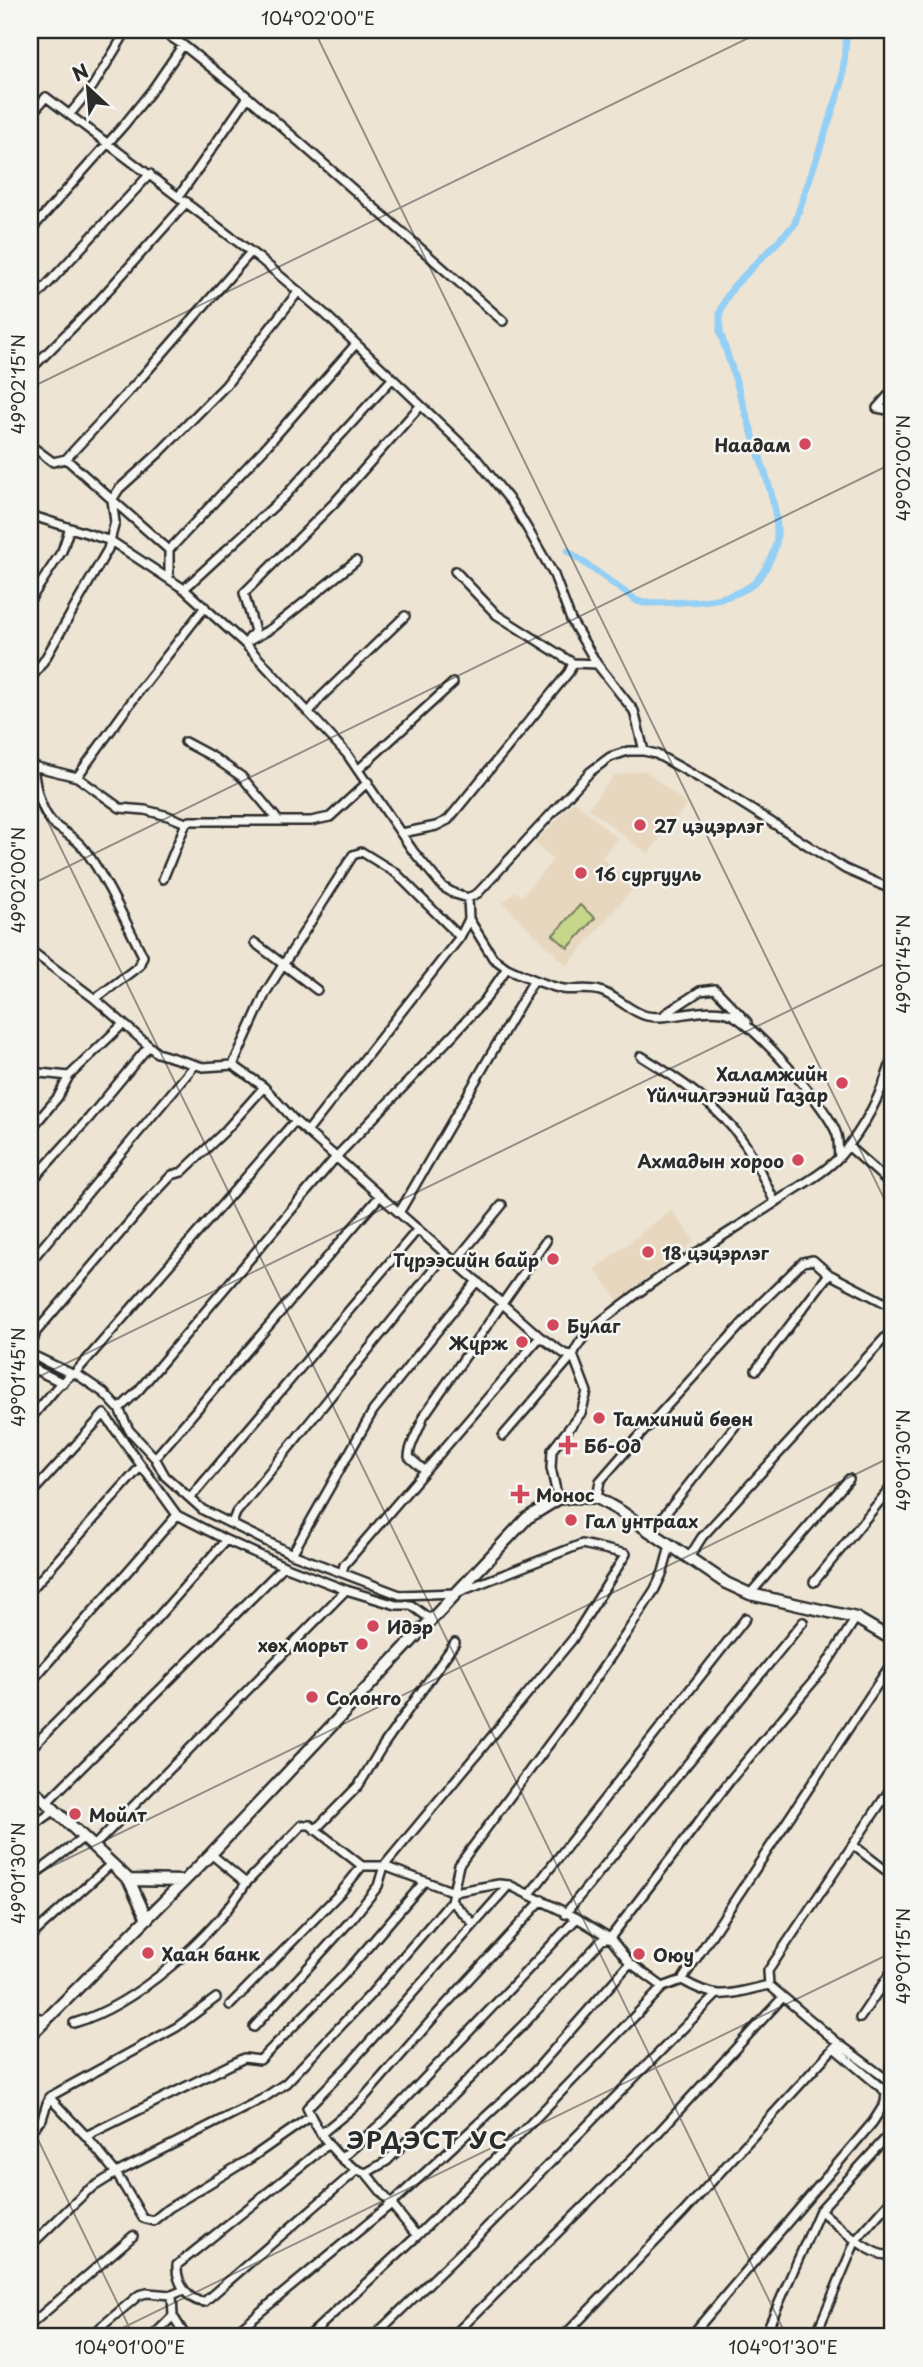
<svg xmlns="http://www.w3.org/2000/svg" width="923" height="2367" font-family="'Playpen Sans',sans-serif">
<style>
.built{fill:#e7d7bf}
.green{fill:#c6d78c;stroke:#78815c;stroke-width:2}
.lines{fill:none;stroke-linecap:round;stroke-linejoin:round}
.canal{stroke:#94cff5;stroke-width:7}
.street-casing{stroke:#2b2b2b;stroke-width:12}
.secondary-casing{stroke:#2b2b2b;stroke-width:15}
.street{stroke:#f6f6f2;stroke-width:7}
.secondary{stroke:#f6f6f2;stroke-width:10}
.ticks{fill:none;stroke:#2b2b2b;stroke-width:2;stroke-opacity:0.45}
.poi-dot{fill:#d1495b;stroke:#f6f6f2;stroke-width:2.5}
.labels{text-anchor:middle;dominant-baseline:central;stroke-width:5;stroke-linejoin:round;paint-order:stroke}
.poi-label{font-size:18px;font-weight:bold;fill:#2b2b2b;stroke:#f6f6f2;text-anchor:start}
.district-label{font-size:24px;font-weight:bold;letter-spacing:2px;fill:#2b2b2b;stroke:#f6f6f2}
.neatline{fill:none;stroke:#2b2b2b;stroke-width:2.5}
.ticks-label{font-size:18px;text-anchor:middle;fill:#2b2b2b}
</style>
<rect width="100%" height="100%" fill="#ede4d4"/>
<filter id="ink" filterUnits="userSpaceOnUse"><feTurbulence type="fractalNoise" baseFrequency=".0143" numOctaves="2"/><feDisplacementMap in="SourceGraphic" scale="14" xChannelSelector="R" yChannelSelector="G"/><feConvolveMatrix kernelMatrix="1 2 1 2 8 2 1 2 1" color-interpolation-filters="sRGB"/></filter>
<g filter="url(#ink)">
<path class="built" d="M644 770 687 804 648 854 588 808 614 775Z
M574 801 617 838 602 857 634 887 567 966 503 903 515 891 522 896 553 860 535 843Z
M671 1210 695 1241 618 1300 595 1269Z"/>
<path class="green" d="M580 905 595 918 568 948 553 935Z"/>
<g class="lines">
<path class="canal" d="M568 551 637 601 645 603C677 602 720 605 749 587 762 579 776 552 777 537 778 508 766 476 757 449 745 410 733 371 720 332V313L725 300 734 286 794 225 842 83 847 30"/>
<g class="street-casing">
<path id="street" d="M160 30 183 45 248 97 503 321
M70 114 93 86 127 30
M30 116 46 97 259 258 325 314 476 458 512 503 527 528 554 575 571 620 597 664 634 711 644 751
M179 196 248 97
M30 231 124 125 152 90 183 45
M30 303 150 174
M30 370 94 306 187 202
M893 390 877 408 893 411
M30 445 53 462 66 459 169 550
M66 459 141 378 251 252
M30 515 111 541 184 589 245 644 347 754 413 851 443 887 455 894 468 898 478 893 590 772 610 757 628 751H644L656 754 719 789 845 869 893 890
M455 571 497 615 573 663 597 664
M169 579V550L264 449 355 345
M184 589 285 496 392 379
M30 600 62 551 69 530
M251 640 272 628 356 561
M245 644 255 631 244 593 334 503 420 406
M30 680 45 659 108 549 115 522 112 500 119 489 159 453 226 385 298 292
M309 712 321 697 405 616
M185 742 213 757 242 777 278 820
M30 756 33 766 77 777 120 808 145 810 168 816 186 823 190 821H311L330 817 368 782
M33 766C35 785 40 813 56 826 67 834 77 839 85 850 107 880 126 923 143 956L139 966 95 999
M359 769 453 683
M77 777 140 690 205 607
M402 833 436 826 448 820 569 672 573 663
M163 879 186 823
M255 943 317 990
M30 950 95 999 157 1053 203 1067 233 1065 264 1087 295 1121 540 1337 565 1354 573 1355 503 1436
M507 968C525 976 543 985 563 989 574 991 588 987 600 991 617 996 630 1012 647 1016 669 1021 711 1004 732 1015 756 1027 830 1110 837 1135 839 1142 838 1150 839 1157
M665 1014 700 991 715 989 747 1022
M641 1056C679 1079 720 1107 745 1144 757 1162 765 1183 775 1202
M233 1065 266 992 353 855 362 852 396 873 460 937
M30 1072 69 1076 123 1024
M30 1130 58 1097 69 1076
M307 1132 460 937 469 919 468 898
M848 1146 893 1186
M30 1183 89 1118 148 1047
M399 1213 534 980
M30 1262 194 1066
M455 1262 502 1205
M30 1351 36 1332 151 1197 172 1175 182 1172 224 1132 264 1087
M30 1354 72 1374 75 1373 104 1393 119 1409 129 1430 155 1458 165 1476 203 1510 292 1554 400 1595 456 1593 582 1544 626 1554 572 1640 384 1866 378 1886 352 1919 254 2027
M30 1367 63 1383
M756 1370 829 1274
M75 1373 295 1121
M119 1409 138 1391 336 1157 453 1035 485 1000 507 968 493 958 469 919
M30 1419 58 1386 72 1374
M155 1458 380 1196
M425 1471 409 1457C409 1443 420 1431 423 1417L546 1241
M30 1495 104 1414 177 1515 226 1540 284 1566 346 1590 396 1605H411L430 1619
M191 1497 418 1229
M597 1498 600 1481 634 1442 760 1304 803 1262 813 1260 829 1274 893 1307
M558 1499 551 1468 552 1450 581 1413 587 1392 573 1355C582 1332 606 1318 625 1303 672 1266 726 1235 776 1202 797 1187 824 1174 841 1155 866 1126 882 1093 893 1056
M232 1523 236 1513 446 1254
M651 1532 735 1426
M292 1554 373 1411 477 1281
M688 1559 702 1537 893 1329
M342 1573 344 1565 540 1337
M814 1582 893 1485
M30 1591 141 1466
M750 1594 849 1479
M30 1683 177 1515
M30 1749 134 1644 226 1540
M46 1803 284 1566
M30 1828 54 1811
M315 1830 359 1785 382 1747 455 1643
M853 1845 893 1876
M93 1847 346 1590
M211 1854 246 1883 302 1825H310L362 1866H384L454 1892 499 1884 509 1885 577 1918 610 1938 630 1963 663 1987 682 1980C720 2002 728 1994 769 1985L838 2043 893 2084
M30 1878 83 1838
M509 1885 347 2067 307 2108C318 2132 340 2166 366 2173L387 2161 524 2024 602 1940 610 1938 732 1778 822 1671 856 1618
M529 1895 746 1618
M451 1901 474 1924
M565 1914 803 1622
M30 1937 111 1864
M682 1980 893 1661
M769 1985 768 1971 893 1785
M230 2005 342 1891 362 1866
M30 2016 45 2019
M860 2018 893 1969
M74 2023C136 2005 212 1937 246 1883
M49 2097 86 2136 116 2173 143 2218 153 2221 169 2208 251 2158 311 2116
M30 2131 42 2119 49 2097 177 2027 216 1998
M321 2134 360 2102 435 2016 542 1900
M86 2136 244 2058 260 2060 343 1976 425 1881
M327 2145 177 2265C176 2281 187 2301 204 2302L357 2170
M343 2157 384 2121 577 1918
M366 2173 417 2236
M820 2210 893 2130
M30 2246 87 2191 116 2173 262 2099 286 2083 370 1995 451 1901 459 1865 570 1716 626 1634 655 1589 663 1572 670 1546
M184 2290 172 2295 173 2316 186 2337
M30 2325 133 2236
M89 2337 139 2295 147 2293 172 2295
M152 2337 173 2316
M230 2337 390 2205 534 2072 630 1963
M308 2337 417 2236 530 2124 663 1987
M373 2337 481 2233 716 1995
M452 2337 657 2134 783 1997
M563 2337 683 2213 838 2043
M690 2337 873 2122 885 2103 886 2092 834 2048
M764 2337 820 2210C835 2223 874 2262 893 2254
M815 2337 856 2240 893 2198"/>
</g>
<g class="secondary-casing">
<path id="secondary" d="M30 1787 129 1880 147 1919
M129 1880 184 1881
M30 2036 211 1854 527 1518 558 1499 571 1497 597 1498 620 1511 726 1583 750 1594 856 1618 893 1640"/>
</g>
<use href="#street" class="street"/>
<use href="#secondary" class="secondary"/>
</g>
</g>
<path class="ticks" d="M314 30 893 1217M30 388 765 30M30 785 787 2337M30 885 893 463M30 1381 893 960M30 1877 893 1456M30 2123 134 2337M104 2337 893 1952"/>
<g class="poi-dot">
<circle cx="805" cy="444" r="7"/>
<circle cx="640" cy="825" r="7"/>
<circle cx="581" cy="873" r="7"/>
<circle cx="842" cy="1083" r="7"/>
<circle cx="798" cy="1160" r="7"/>
<circle cx="648" cy="1252" r="7"/>
<circle cx="553" cy="1259" r="7"/>
<circle cx="553" cy="1325" r="7"/>
<circle cx="522" cy="1342" r="7"/>
<circle cx="599" cy="1418" r="7"/>
<path d="M564.5 1434.5h7v7h7v7h-7v7h-7v-7h-7v-7h7z"/>
<path d="M516.5 1483.5h7v7h7v7h-7v7h-7v-7h-7v-7h7z"/>
<circle cx="571" cy="1520" r="7"/>
<circle cx="373" cy="1626" r="7"/>
<circle cx="362" cy="1644" r="7"/>
<circle cx="312" cy="1697" r="7"/>
<circle cx="75" cy="1814" r="7"/>
<circle cx="148" cy="1953" r="7"/>
<circle cx="639" cy="1954" r="7"/>
</g>
<g class="labels">
<g class="poi-label">
<text x="791" y="444" text-anchor="end">Наадам</text>
<text x="654" y="825">27 цэцэрлэг</text>
<text x="595" y="873">16 сургууль</text>
<text x="828" y="1073" text-anchor="end">Халамжийн<tspan x="828" dy="21">Үйлчилгээний Газар</tspan></text>
<text x="784" y="1160" text-anchor="end">Ахмадын хороо</text>
<text x="662" y="1252">18 цэцэрлэг</text>
<text x="539" y="1259" text-anchor="end">Түрээсийн байр</text>
<text x="567" y="1325">Булаг</text>
<text x="508" y="1342" text-anchor="end">Жүрж</text>
<text x="613" y="1418">Тамхиний бөөн</text>
<text x="584" y="1445">Бб-Од</text>
<text x="536" y="1494">Монос</text>
<text x="585" y="1520">Гал унтраах</text>
<text x="387" y="1626">Идэр</text>
<text x="348" y="1644" text-anchor="end">хөх морьт</text>
<text x="326" y="1697">Солонго</text>
<text x="89" y="1814">Мойлт</text>
<text x="162" y="1953">Хаан банк</text>
<text x="653" y="1954">Оюу</text>
</g>
<g class="district-label">
<text x="428" y="2139">ЭРДЭСТ УС</text>
</g>
</g>
<rect width="923" height="2367" fill="none" stroke="#f6f6f2" stroke-width="77"/>
<g transform="translate(88 88) rotate(334)" stroke="#f6f6f2" stroke-width="5" paint-order="stroke">
<path d="M0-5L12 26L0 18L-12 26Z" fill="#2b2b2b"/>
<text y="-10" font-size="19" font-weight="bold" text-anchor="middle" fill="#2b2b2b">N</text>
</g>
<rect x="38" y="38" width="846" height="2290" class="neatline"/>
<g class="ticks-label">
<text x="318" y="25">104°02'00"E</text>
<text transform="translate(19 384) rotate(-90)" y="6">49°02'15"N</text>
<text transform="translate(904 468) rotate(-90)" y="6">49°02'00"N</text>
<text transform="translate(19 880) rotate(-90)" y="6">49°02'00"N</text>
<text transform="translate(904 964) rotate(-90)" y="6">49°01'45"N</text>
<text transform="translate(19 1377) rotate(-90)" y="6">49°01'45"N</text>
<text transform="translate(904 1460) rotate(-90)" y="6">49°01'30"N</text>
<text transform="translate(19 1873) rotate(-90)" y="6">49°01'30"N</text>
<text transform="translate(904 1956) rotate(-90)" y="6">49°01'15"N</text>
<text x="130" y="2354">104°01'00"E</text>
<text x="783" y="2354">104°01'30"E</text>
</g>
</svg>
